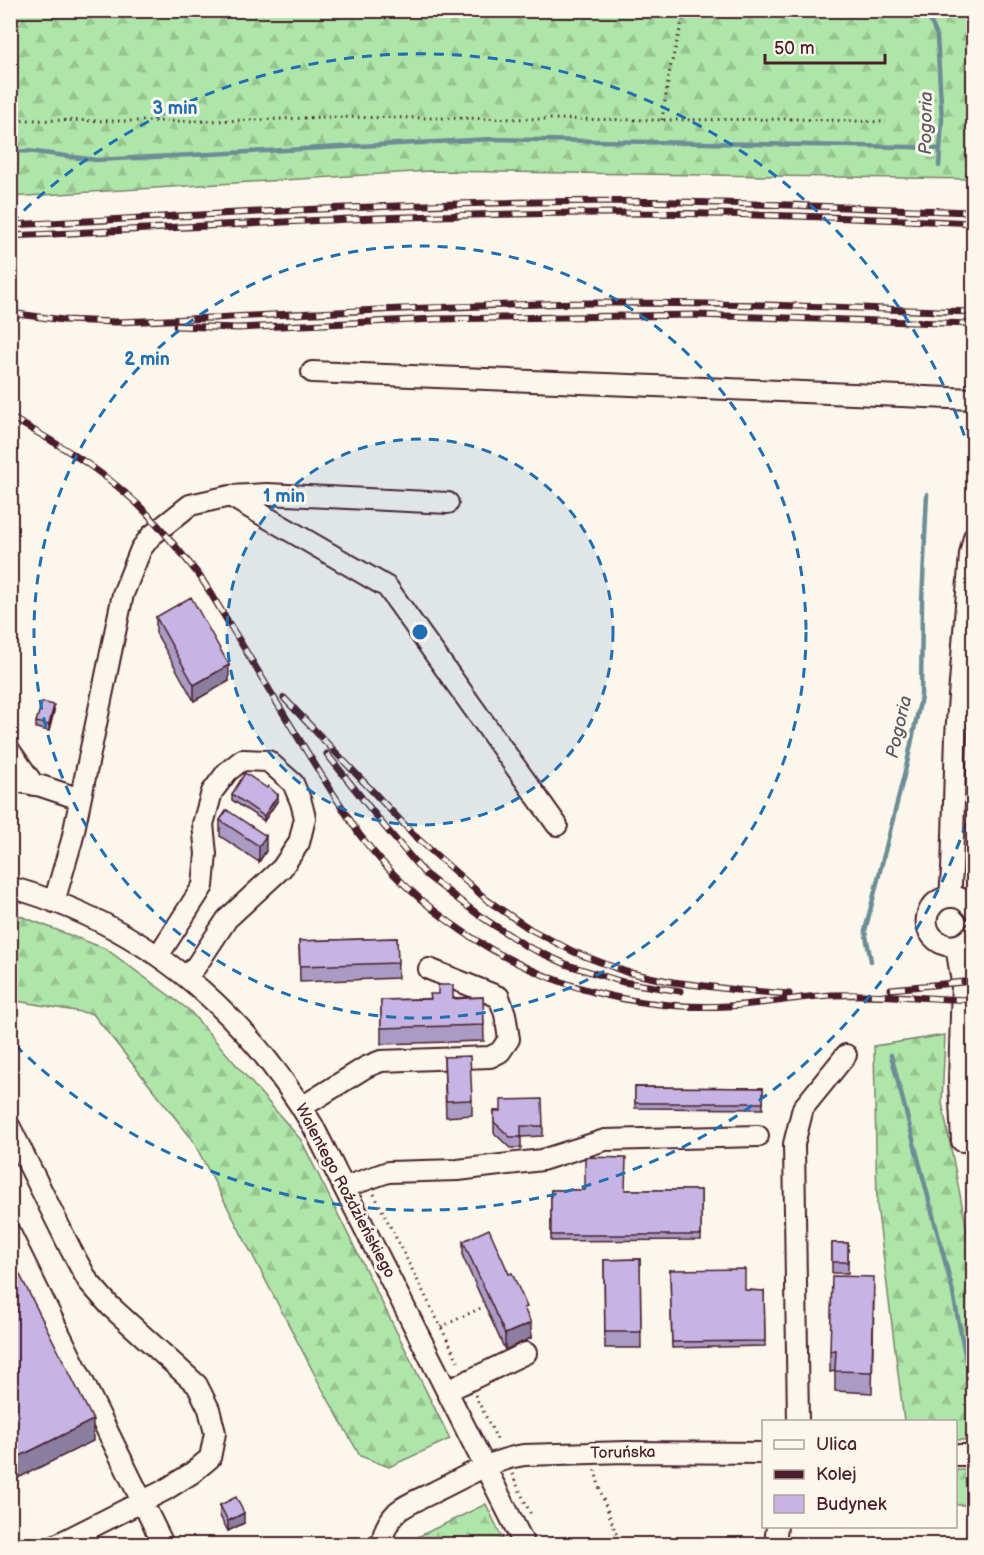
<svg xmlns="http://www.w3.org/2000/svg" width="984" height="1555" font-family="'Balsamiq Sans',sans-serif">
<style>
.forest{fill:url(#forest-firs);stroke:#7c826a;stroke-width:1.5}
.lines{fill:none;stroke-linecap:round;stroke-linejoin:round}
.stream{stroke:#6d8d96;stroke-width:4.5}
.minor-casing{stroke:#4a1f2b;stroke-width:24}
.path{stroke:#4a1f2b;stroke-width:3;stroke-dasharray:1.5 4.5;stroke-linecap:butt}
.minor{stroke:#fbf7ec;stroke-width:20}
.rail-casing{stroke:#4a1f2b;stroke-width:7}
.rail{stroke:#fbf7ec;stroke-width:4.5;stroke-dasharray:14;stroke-linecap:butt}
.wall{fill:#aa9bc4;stroke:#4a1f2b;stroke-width:1.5}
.shaded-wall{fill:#8b7ea0;stroke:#4a1f2b;stroke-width:1.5}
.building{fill:#c6b4e4;stroke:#4a1f2b;stroke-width:1.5}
.ring{fill:none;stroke:#1f6fb2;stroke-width:3;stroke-dasharray:10 8}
.labels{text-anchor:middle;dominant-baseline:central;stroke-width:6;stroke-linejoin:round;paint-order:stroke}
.street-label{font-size:16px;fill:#4a1f2b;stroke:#fbf7ec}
.water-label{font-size:18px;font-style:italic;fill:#5b5660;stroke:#fbf7ec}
.centre{fill:#1f6fb2;stroke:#fbf7ec;stroke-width:3}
.ring-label{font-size:18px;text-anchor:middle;font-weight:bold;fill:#1f6fb2;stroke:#fbf7ec;stroke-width:6;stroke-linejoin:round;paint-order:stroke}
</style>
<defs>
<pattern id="forest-firs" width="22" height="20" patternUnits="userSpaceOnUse" patternTransform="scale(1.5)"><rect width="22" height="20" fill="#aee5a8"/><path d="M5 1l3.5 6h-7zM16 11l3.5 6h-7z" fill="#97c491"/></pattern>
</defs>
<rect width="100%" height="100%" fill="#fbf7ec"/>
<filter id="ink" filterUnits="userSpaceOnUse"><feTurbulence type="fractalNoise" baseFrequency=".0167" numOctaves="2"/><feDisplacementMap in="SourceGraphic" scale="12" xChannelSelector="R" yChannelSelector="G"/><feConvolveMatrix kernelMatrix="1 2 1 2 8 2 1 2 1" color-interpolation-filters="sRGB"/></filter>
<g filter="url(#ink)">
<path class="forest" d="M11 10 973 11V179L430 171 11 197Z
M10 912 106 949 189 1010 301 1140 450 1439 389 1467 360 1456 319 1383 192 1139 93 1014 11 1000Z
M945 1035 942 1103 973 1261V1440H956V1422L904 1421 877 1205 874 1046Z
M956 1470H973V1539L965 1505H956Z
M486 1504 505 1544H411L409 1541Z"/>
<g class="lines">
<path class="stream" d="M926 10 937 36 942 120 939 166
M10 152 28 151 96 160 492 139 909 147 940 149
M871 961 865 931 907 763 921 697 922 602 927 494
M891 1055 952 1288 974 1400"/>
<g class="minor-casing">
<path id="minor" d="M312 372 974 399
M230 496 387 587 557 825
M10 751 34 785
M10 780 41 786 80 799
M10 887C143 924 243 1009 313 1126L524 1544
M950 897 952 870 956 735 970 554 974 537
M54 902 72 840 123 594 141 549 151 536 190 505 230 496 267 494 448 503
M974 910C968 902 961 896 951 897 944 897 938 900 934 904 910 929 950 965 974 933
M956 946 962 982 959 1081 962 1141
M158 956 203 886 206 854 203 824 212 792 227 772 242 760 268 761 293 783 301 802 305 818 299 843 282 868 227 919 196 966 186 977
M302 1107 366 1067 381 1061 490 1057 500 1052 509 1039 505 1014 499 997 429 969
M10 1127 71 1250 88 1281 110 1306 197 1385 209 1409 215 1433 210 1458 192 1473 165 1490 58 1544
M345 1187 388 1172 458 1170 542 1160 605 1140 758 1136
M10 1233 163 1544
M447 1391 526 1353
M798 1422 794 1144 803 1108 846 1055
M956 1455H974
M382 1544C383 1532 388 1521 397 1512 409 1502 425 1497 438 1490 465 1477 494 1459 524 1455L626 1452 764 1453
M775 1544 777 1526"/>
</g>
<path class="path" d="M662 120 670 69 685 10
M10 121 27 120C125 121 223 123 321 117L662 120 796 119 886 122
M374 1194 460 1365
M441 1327 485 1306
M475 1395 499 1443
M595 1470 600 1490 620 1544
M512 1474 532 1517"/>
<use href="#minor" class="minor"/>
<g class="rail-casing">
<path id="rail" d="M10 225C186 216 362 205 538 202 683 199 828 207 974 212
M10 236C212 226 414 213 615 213 735 213 854 218 974 223
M10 313 63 320 116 322C275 316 434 305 592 303 719 302 847 308 974 312
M176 326 238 328 436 319 695 315 974 324
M10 417C66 448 121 481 162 530 175 546 189 562 201 578 211 593 220 609 230 625 265 682 299 741 336 798 344 810 351 822 359 834 416 909 503 968 594 992 638 1004 684 1008 728 1006 763 1004 798 997 832 995 879 993 927 999 974 1000
M284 698 417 838 487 900 530 929 574 952 626 972 673 982 737 990 789 994
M327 754 385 827 425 874 480 916 526 946 568 965 623 982 680 991
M891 989 974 981"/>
</g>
<use href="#rail" class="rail"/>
</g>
<path class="wall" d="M156 617 229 681 194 701 156 633Z
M54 711 49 731 36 728V722Z
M232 794 278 800 264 821 232 800Z
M227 810 266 851 259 862 220 836V820Z
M397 938 398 978 300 982 299 941Z
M483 997 484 1041 381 1044V1000Z
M444 1057 472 1100V1115L446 1117Z
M635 1087 763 1088V1109L635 1108Z
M494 1111H501L543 1126V1136L521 1137V1148H510L494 1133Z
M551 1190H701V1240L551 1241Z
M463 1241 527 1315 531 1338 505 1350 463 1257Z
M832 1243H848V1273H832Z
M640 1259 641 1348H605L604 1260Z
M670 1270 745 1290 764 1291 765 1346 672 1348Z
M874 1298 872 1393 835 1391V1371L830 1372V1351Z
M220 1505 244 1523 228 1531 220 1516Z"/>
<path class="shaded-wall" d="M229 665V681L194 701V685Z
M54 705V711L49 731V725Z
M278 795V800L264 821V816Z
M266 836V851L259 862V846Z
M531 1323V1338L505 1350V1334Z
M93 1420V1441L10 1482V1461Z
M244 1513V1523L228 1531V1521Z"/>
<path class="building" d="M191 597 229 665 194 685 156 617Z
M42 702 54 705 49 725 36 722Z
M245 773 267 788 268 786 278 795 264 816 232 794Z
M227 810 266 836 259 846 220 820Z
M397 938 398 963 300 966 299 941Z
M438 985H453V999L483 997 484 1025 381 1028V1000L431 999 430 994H438Z
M470 1056 472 1100 446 1101 444 1057Z
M635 1087 763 1088V1103H635Z
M542 1099 543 1126H521V1137H510L494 1122V1111H501V1100Z
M585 1157 626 1158 625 1190H701V1235H551V1190H585Z
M489 1229 509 1274 512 1273 527 1307 524 1308 531 1323 505 1334 463 1241Z
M832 1243H848V1262H832Z
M10 1255 93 1420 10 1461Z
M640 1259 641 1332H605L604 1260Z
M745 1269V1290L764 1291 765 1341 672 1342 670 1270Z
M832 1276 874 1277 872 1372 835 1371 836 1350 830 1351Z
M236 1497 244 1513 228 1521 220 1505Z"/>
</g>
<circle cx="420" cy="632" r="193" fill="#1f6fb2" fill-opacity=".12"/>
<g class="ring">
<circle cx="420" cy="632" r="193"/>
<circle cx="420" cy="632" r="386"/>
<path d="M972 806A579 579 0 0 1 11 1041M11 223A579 579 0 0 1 972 458"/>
</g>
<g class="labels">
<g class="street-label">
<text transform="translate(345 1191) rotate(62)">Walentego Roździeńskiego</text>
<text transform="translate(623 1453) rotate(-1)">Toruńska</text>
</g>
<g class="water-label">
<text transform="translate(926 123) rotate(-89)">Pogoria</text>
<text transform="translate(899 727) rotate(-77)">Pogoria</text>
</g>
</g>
<circle cx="420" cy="632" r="9" class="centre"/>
<g class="ring-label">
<text x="175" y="114">3 min</text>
<text x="147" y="365">2 min</text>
<text x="284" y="502">1 min</text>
</g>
<rect width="984" height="1555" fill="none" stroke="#fbf7ec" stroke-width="36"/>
<rect x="18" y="18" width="948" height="1519" fill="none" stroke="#4a1f2b" stroke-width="2" filter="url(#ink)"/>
<rect x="762" y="1420" width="195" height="108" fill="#fbf7ec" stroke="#b4a19f" stroke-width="1.5"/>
<rect x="774" y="1440" width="30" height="9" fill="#fbf7ec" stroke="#b4a19f" stroke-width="1.5"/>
<text x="816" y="1450" font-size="18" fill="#4a1f2b">Ulica</text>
<rect x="774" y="1470" width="30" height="9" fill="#4a1f2b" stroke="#b4a19f" stroke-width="1.5"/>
<text x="816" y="1480" font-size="18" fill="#4a1f2b">Kolej</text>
<rect x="774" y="1495" width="30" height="18" fill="#c6b4e4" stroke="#b4a19f" stroke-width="1.5"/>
<text x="816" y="1510" font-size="18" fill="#4a1f2b">Budynek</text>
<path d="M765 54v9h120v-9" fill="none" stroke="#4a1f2b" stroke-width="3"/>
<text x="774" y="54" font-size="18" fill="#4a1f2b" stroke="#fbf7ec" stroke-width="4.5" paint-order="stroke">50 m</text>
</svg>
